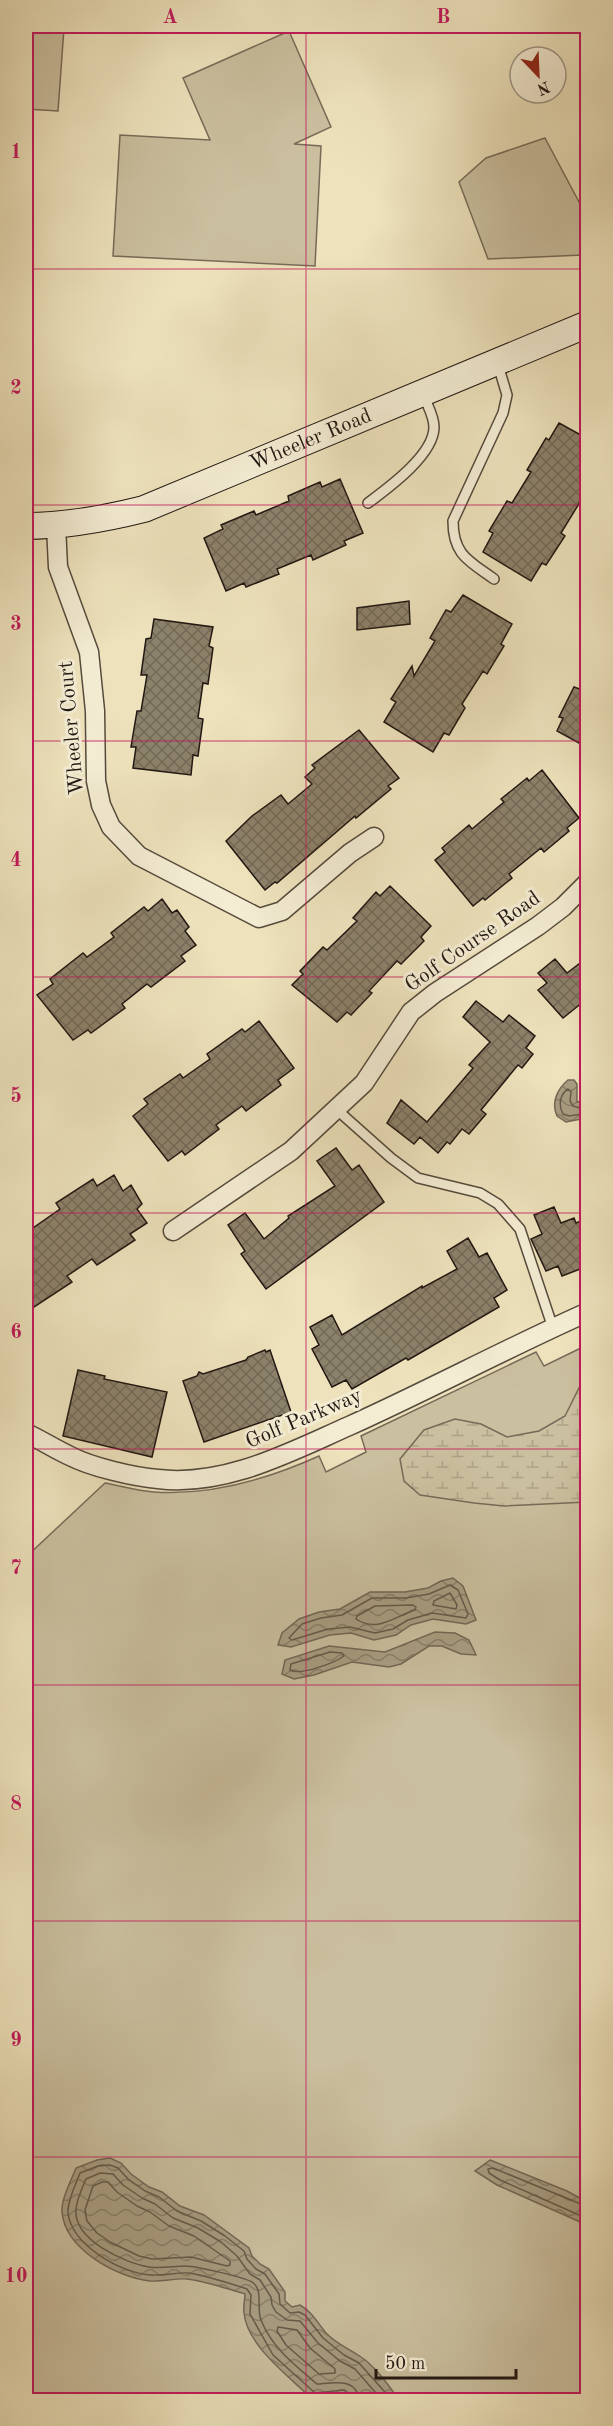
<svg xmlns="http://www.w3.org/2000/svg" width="613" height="2426" font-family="'Old Standard TT',serif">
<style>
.grass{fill:#cabf9f;stroke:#766b58;stroke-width:1.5}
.wetland{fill:url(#wetland-marsh);stroke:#766b58;stroke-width:1.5}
.water{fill:url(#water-waves);stroke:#726755;stroke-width:1.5}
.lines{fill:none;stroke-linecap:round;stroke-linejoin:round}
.shore{stroke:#655a4a;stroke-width:1.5}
.building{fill:url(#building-cross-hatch);stroke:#221712;stroke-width:1.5}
.lane-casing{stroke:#554a3c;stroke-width:12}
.street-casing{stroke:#554a3c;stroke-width:21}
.secondary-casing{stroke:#221712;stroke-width:28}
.lane{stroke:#f3ecd3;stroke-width:9}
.street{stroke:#f3ecd3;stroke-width:18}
.secondary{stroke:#f3ecd3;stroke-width:26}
.grid{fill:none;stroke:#c2185b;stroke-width:1.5;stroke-opacity:0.55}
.labels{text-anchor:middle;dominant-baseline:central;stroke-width:6;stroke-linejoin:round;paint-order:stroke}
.street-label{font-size:21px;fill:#221712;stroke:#f3ecd3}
.neatline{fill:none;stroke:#c2185b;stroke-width:2}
.grid-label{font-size:20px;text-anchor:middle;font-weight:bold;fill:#c2185b}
</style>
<defs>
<pattern id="wetland-marsh" width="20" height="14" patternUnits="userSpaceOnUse" patternTransform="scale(1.5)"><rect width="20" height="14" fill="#cabf9f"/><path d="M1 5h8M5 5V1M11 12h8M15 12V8" fill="none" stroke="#ada388"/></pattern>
<pattern id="water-waves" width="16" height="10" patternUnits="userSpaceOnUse" patternTransform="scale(1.5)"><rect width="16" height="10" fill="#a89d82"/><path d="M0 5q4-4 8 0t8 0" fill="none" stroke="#887f69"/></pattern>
<pattern id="building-cross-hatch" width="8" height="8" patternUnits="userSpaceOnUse" patternTransform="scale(1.5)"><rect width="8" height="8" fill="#8c816a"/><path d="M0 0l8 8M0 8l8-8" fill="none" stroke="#726956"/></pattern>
</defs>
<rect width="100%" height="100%" fill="#ede2bc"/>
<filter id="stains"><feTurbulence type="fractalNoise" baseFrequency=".00333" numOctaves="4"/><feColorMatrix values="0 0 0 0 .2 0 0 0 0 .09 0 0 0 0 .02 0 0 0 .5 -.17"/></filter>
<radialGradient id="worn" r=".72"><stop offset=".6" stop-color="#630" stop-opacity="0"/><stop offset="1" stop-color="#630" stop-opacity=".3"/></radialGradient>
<path class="grass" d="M26 26 64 28 58 111 26 109Z
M289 31 331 127 294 144 321 146 315 266 113 256 120 135 210 140 183 78Z
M545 138 587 217V248L583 255 488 259 459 182 486 158Z
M587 1328V2400H26V1557L105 1483C121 1486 138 1491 154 1492 211 1496 268 1479 319 1456L326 1472 366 1452 361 1436 536 1352 544 1366 585 1346 580 1331Z"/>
<path class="wetland" d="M587 1377V1502L504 1506 474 1503 420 1495 404 1481 400 1459 424 1430 455 1419 481 1424 507 1437 539 1431 565 1416 579 1388Z"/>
<path class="water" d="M568 1080H574L577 1084V1102L587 1100V1118L566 1122 557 1116C551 1103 557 1089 568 1080Z
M453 1578 463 1586 476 1620 466 1624 433 1619 411 1625 396 1635 374 1640 351 1633 330 1635 291 1647 278 1645 282 1633 299 1619 319 1612 340 1609 370 1592H405L428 1588 441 1581Z
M435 1632 455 1633 469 1640 476 1655 461 1654 442 1646H429L401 1664 389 1667 352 1662 314 1675 294 1679 282 1674 285 1660 329 1646 385 1652Z
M110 2158 121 2163 131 2174 149 2187 162 2192 180 2206 204 2215 249 2248 252 2256 260 2264 269 2269 285 2292V2301L292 2307 300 2305C313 2313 317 2322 326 2333 336 2344 350 2349 361 2357 376 2367 389 2386 399 2400H348L343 2396 311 2398C290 2377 247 2346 244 2313 243 2307 245 2300 245 2294 227 2289 206 2281 187 2279 175 2278 162 2282 150 2281 116 2277 65 2249 62 2212 61 2199 71 2181 76 2168L97 2160Z
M490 2160 567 2191 587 2202V2225L497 2185 475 2171Z"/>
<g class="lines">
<path class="shore" d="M588 1106 583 1109 573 1106 570 1101 571 1092 568 1089C560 1094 558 1105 563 1114L569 1116 588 1113
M450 1585 458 1590 468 1614 466 1618 432 1613 408 1620 393 1629 375 1633 350 1627 328 1629 292 1640 289 1638 302 1624 321 1618 342 1615 372 1598H406L429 1594Z
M450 1593 457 1605 456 1609 433 1605 434 1601Z
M413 1605 416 1607 415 1610C394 1617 377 1633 356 1619L357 1616 375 1606Z
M330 1652 342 1653 344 1656C334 1663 300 1676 290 1670L291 1664Z
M102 2182H108L117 2192 137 2206 150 2212 169 2226 194 2236 230 2261V2265L227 2266 191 2257 152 2259 139 2256 110 2242 97 2233 87 2221 85 2210 93 2186Z
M588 2207 493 2168 488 2169 489 2173 500 2180 588 2219
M278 2327 297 2330 310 2348 335 2369V2373L319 2374 286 2345 277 2331Z
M351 2400 350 2395 344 2390 315 2393 273 2355 250 2314 251 2295 247 2289C229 2283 208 2276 189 2273 177 2272 164 2276 152 2275 121 2274 72 2245 68 2213 67 2201 76 2184 80 2173L98 2166 110 2165 118 2168 128 2179 145 2191 159 2197 177 2211 201 2221 225 2236 244 2251 247 2259 256 2269 265 2274 279 2294 280 2304 290 2313 299 2312 305 2315 323 2338 344 2355 359 2363 392 2400
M359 2400C357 2377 333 2383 317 2384 295 2365 272 2348 261 2320 256 2308 264 2290 252 2282 243 2277 196 2266 185 2266 174 2266 160 2269 149 2267 125 2263 73 2240 76 2209 77 2199 82 2188 86 2179L100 2173 113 2174 123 2185 142 2198 155 2204 173 2218 198 2228 221 2242 237 2256 250 2274 260 2280 271 2297 272 2305 276 2312 287 2320 300 2321 318 2343 340 2361 355 2369 382 2400"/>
</g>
<path class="building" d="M559 423 588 439V506L580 502 561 533 565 536 546 565 542 563 531 581 483 552 493 533 489 531 507 501 512 503 531 472 527 470 546 438 549 440Z
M340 479 363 533 344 541 346 545 313 560 311 555 277 569 279 574 246 587 244 583 226 591 204 538 223 529 221 525 254 511 256 515 289 501 288 496 320 482 322 487Z
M463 595 512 624 501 644 504 646 487 674 483 671 462 704 465 708 449 735 444 733 433 752 384 722 396 702 391 699 412 666 414 676 435 641 430 638 446 610 451 612Z
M409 601 410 624 357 630V608Z
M154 619 213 627 209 646 213 648 208 684 203 683 198 718 203 719 198 756 193 755 191 775 133 768 136 747H131L137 711H141L147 675H141L146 639 151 638Z
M574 687 588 692V748L557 731 563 718 559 717Z
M359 730 399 778 388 786 391 789 356 818 355 816 277 883 275 882 265 890 226 841 252 816 281 795 288 804 312 784 305 777 315 768 312 765Z
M542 770 579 818 567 828 569 831 544 852 541 848 509 874 512 878 485 900 483 898 473 906 435 860 445 852 442 848 469 825 472 829 504 802 501 799 527 778 529 781Z
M390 886 431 926 421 937 424 941 401 964 397 961 369 991 372 993 351 1015 347 1012 337 1022 292 985 303 974 300 971 323 947 327 950 357 921 353 918 376 892 380 896Z
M162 899 172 913 177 910 189 927 185 931 196 945 181 956 185 961 151 987 147 984 122 1004 125 1008 91 1033 88 1030 73 1040 37 995 53 984 50 979 83 953 87 957 114 937 111 933 144 907 148 911Z
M588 957V998L563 1018 538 990 547 983 538 973 555 959 567 973Z
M476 1001 503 1022 509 1015 535 1036 526 1048 533 1054 522 1068 518 1065 481 1110 486 1114 469 1134 462 1129 450 1144 447 1142 438 1153 420 1137 414 1144 387 1123 401 1100 427 1122 473 1068 469 1065 490 1042 463 1017Z
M259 1021 294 1068 278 1080 281 1085 246 1111 242 1106 216 1125 219 1129 185 1155 182 1151 168 1161 133 1116 148 1104 144 1099 180 1074 183 1078 210 1059 207 1054 242 1029 245 1032Z
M336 1148 352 1170 359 1165 384 1202 266 1289 241 1254 245 1251 228 1225 245 1213 264 1239 289 1218 288 1216 335 1186 317 1161Z
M114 1175 123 1191 131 1185 142 1204 137 1209 147 1223 130 1234 135 1240 97 1265 92 1259 67 1276 72 1282 34 1307 26 1297V1233L60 1209 56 1203 93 1179 97 1186Z
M554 1207 561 1223 574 1218 576 1223 588 1218V1266L562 1276 558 1266 546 1271 531 1239 542 1234 534 1215Z
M468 1238 479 1257 487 1253 507 1290 494 1298 499 1307 408 1360 406 1358 352 1389 346 1380 332 1387 312 1349 319 1345 310 1327 332 1315 342 1335 422 1286V1288L457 1269 447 1251Z
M265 1350 266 1352 270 1350 291 1412 204 1442 183 1381 197 1376 199 1372 203 1374 246 1360 248 1357Z
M78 1370 105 1376 104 1379 167 1392 152 1457 63 1436Z"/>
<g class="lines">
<g class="lane-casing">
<path id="lane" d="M368 503C388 488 434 455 434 427 434 416 427 405 424 396
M494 579C469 561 453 555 453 521L503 413 507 395 498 365
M336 1109 391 1158 418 1178 480 1193 498 1204 520 1229 553 1328"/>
</g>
<g class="street-casing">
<path id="street" d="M56 526 58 567 89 652 95 711 96 781 101 805 111 827 139 856 259 918 282 911 350 853 374 837
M173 1231 291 1151 364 1083 411 1012 435 993 538 926 563 907 588 882
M26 1433C41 1440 55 1449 70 1456 91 1467 134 1477 158 1479 225 1487 290 1452 349 1426 429 1390 507 1348 588 1312"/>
</g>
<g class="secondary-casing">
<g id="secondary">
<path id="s1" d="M26 526C67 526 104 519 144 509L588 324"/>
</g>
</g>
<use href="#lane" class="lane"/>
<use href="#street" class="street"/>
<use href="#secondary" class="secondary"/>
</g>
<path class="grid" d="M306 26V2400M26 269H588M26 505H588M26 741H588M26 977H588M26 1213H588M26 1449H588M26 1685H588M26 1921H588M26 2157H588"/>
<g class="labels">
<g class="street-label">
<text stroke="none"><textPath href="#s1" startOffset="300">Wheeler Road</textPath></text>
<text transform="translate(72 728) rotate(-95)">Wheeler Court</text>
<text transform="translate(473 942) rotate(-35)">Golf Course Road</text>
<text transform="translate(304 1419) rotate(-23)">Golf Parkway</text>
</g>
</g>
<rect width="613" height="2426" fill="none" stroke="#ede2bc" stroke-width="66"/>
<g transform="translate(538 75) rotate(157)"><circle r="28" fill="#f3ecd3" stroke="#9f9786" stroke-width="1.5"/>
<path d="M0-4.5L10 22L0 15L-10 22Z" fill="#8f2418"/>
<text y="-9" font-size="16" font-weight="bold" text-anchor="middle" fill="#221712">N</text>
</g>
<path d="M376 2369v9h140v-9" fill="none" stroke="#221712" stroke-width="3"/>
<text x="385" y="2369" font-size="18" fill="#221712" stroke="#f3ecd3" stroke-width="4.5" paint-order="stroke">50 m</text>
<rect x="33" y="33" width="547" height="2360" class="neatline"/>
<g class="grid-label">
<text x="170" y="23">A</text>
<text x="443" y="23">B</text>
<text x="16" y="158">1</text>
<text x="16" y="394">2</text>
<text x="16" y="630">3</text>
<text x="16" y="866">4</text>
<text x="16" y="1102">5</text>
<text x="16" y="1338">6</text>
<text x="16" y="1574">7</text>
<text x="16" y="1810">8</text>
<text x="16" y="2046">9</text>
<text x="16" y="2282">10</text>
</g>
<rect width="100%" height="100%" filter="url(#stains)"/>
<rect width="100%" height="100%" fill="url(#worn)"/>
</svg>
